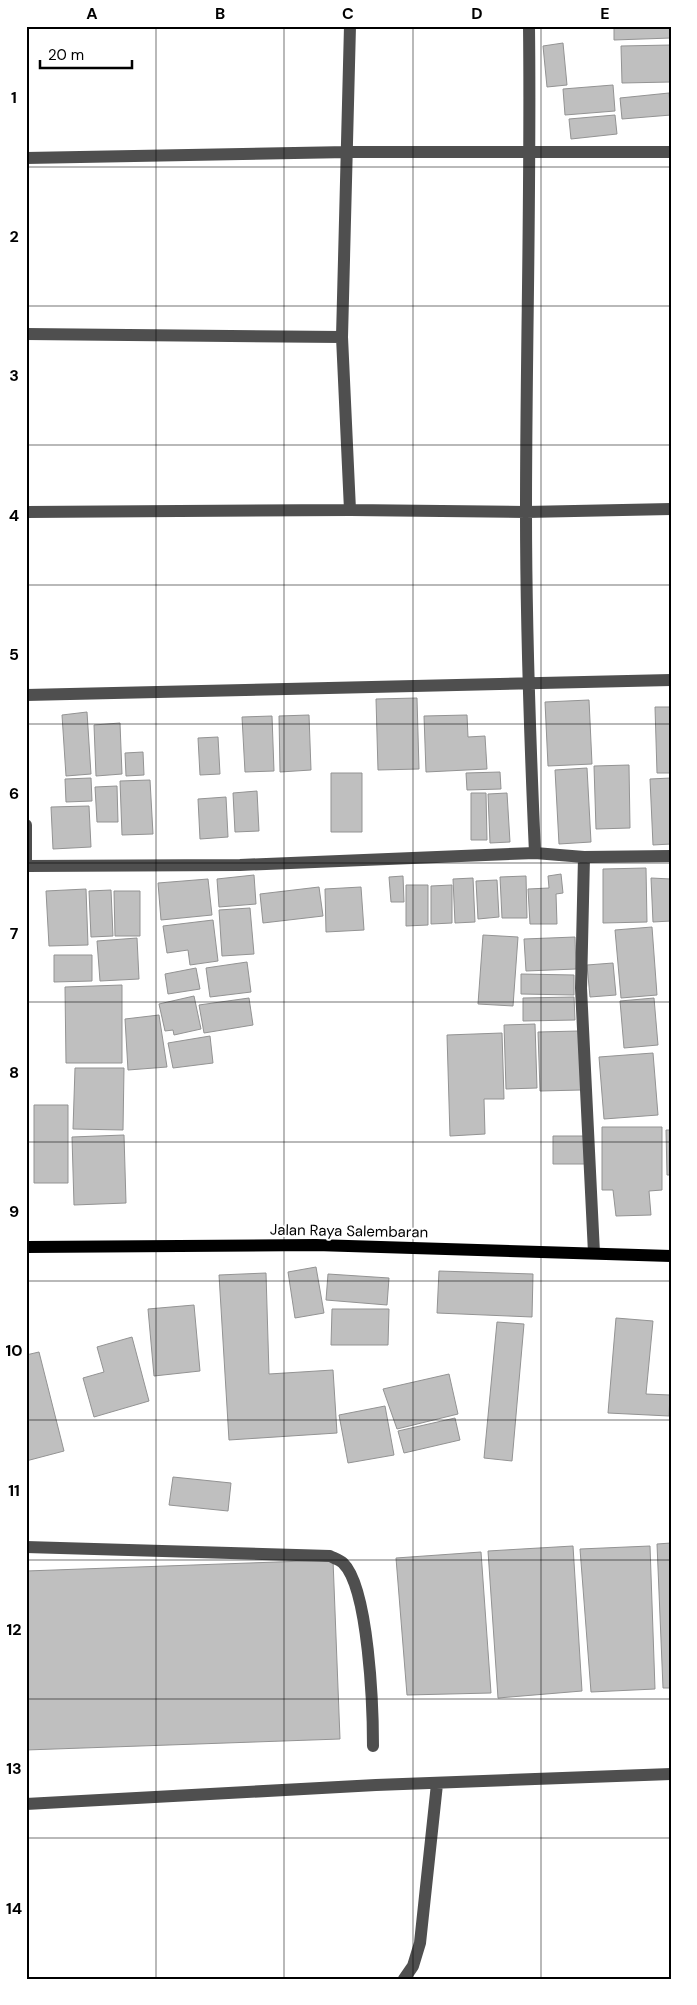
<svg xmlns="http://www.w3.org/2000/svg" width="697" height="2005" font-family="'DM Sans',sans-serif">
<style>
.building{fill:#bfbfbf;stroke:#939393}
.lines{fill:none;stroke-linecap:round;stroke-linejoin:round}
.minor{stroke:#4f4f4f;stroke-width:12}
.major{stroke:#000;stroke-width:12}
.grid{fill:none;stroke:#000;stroke-width:1;stroke-opacity:0.55}
.labels{text-anchor:middle;dominant-baseline:central;stroke-width:4;stroke-linejoin:round;paint-order:stroke}
.street-label{font-size:15px;fill:#000;stroke:#fff}
.neatline{fill:none;stroke:#000;stroke-width:2}
.grid-label{font-size:16px;text-anchor:middle;font-weight:bold;fill:#000}
</style>
<rect width="100%" height="100%" fill="#fff"/>
<path class="building" d="M614 26H671V38L614 40Z
M563 43 567 85 547 87 543 46Z
M671 45V82L622 83 621 46Z
M613 85 615 111 565 115 563 89Z
M669 93 671 115 622 119 620 98Z
M615 115 617 134 571 139 569 119Z
M417 698 419 769 378 770 376 699Z
M589 700 592 764 548 766 545 702Z
M655 707H671V773H657Z
M87 712 91 774 66 776 62 715Z
M309 715 311 770 280 772 279 716Z
M467 715 468 737 485 736 487 769 426 772 424 716Z
M272 716 274 771 245 772 242 717Z
M120 723 122 774 96 776 94 725Z
M218 737 220 774 200 775 198 738Z
M143 752 144 775 126 776 125 753Z
M629 765 630 828 596 829 594 766Z
M587 768 591 842 559 844 555 770Z
M500 772 501 789 467 790 466 773Z
M331 773H362V832H331Z
M91 778 92 801 66 802 65 779Z
M671 778V844L653 845 650 779Z
M150 780 153 834 122 835 120 781Z
M117 786 118 822H97L95 787Z
M257 791 259 831 235 832 233 793Z
M471 793H486L487 840H471Z
M507 793 510 842 490 843 488 794Z
M226 797 228 837 200 839 198 799Z
M89 806 91 847 53 849 51 807Z
M646 868 647 922 603 923V869Z
M561 874 563 893 556 894 557 924H530L528 889 549 888 548 876Z
M254 875 256 904 219 907 217 879Z
M403 876 404 902H391L389 877Z
M526 876 527 918H502L500 877Z
M473 878 475 922 455 923 453 879Z
M651 878 671 879V921L653 922Z
M208 879 212 915 161 920 158 883Z
M497 880 499 917 478 919 476 881Z
M406 885H428V925L406 926Z
M452 885V923L431 924V886Z
M319 887 323 916 263 923 260 894Z
M361 887 364 930 326 932 325 889Z
M86 889 88 945 49 946 46 891Z
M111 890 113 936 91 937 89 891Z
M114 891H140V936H115Z
M250 908 254 954 222 956 219 910Z
M213 920 218 961 190 965 188 950 167 953 163 926Z
M652 927 657 995 621 998 615 930Z
M483 935 518 937 513 1006 478 1004Z
M575 937 576 969 526 971 524 939Z
M137 938 139 979 100 981 97 941Z
M54 955H92V981L54 982Z
M247 962 251 992 210 997 206 968Z
M613 963 616 995 590 997 587 965Z
M196 968 200 989 168 994 165 974Z
M521 974 574 975V995L521 994Z
M122 985V1063H66L65 987Z
M194 996 201 1029 174 1035 173 1030 165 1031 159 1004Z
M574 997 575 1020 523 1021V998Z
M249 998 253 1025 204 1033 199 1005Z
M654 998 658 1045 624 1048 620 1001Z
M159 1015 167 1067 128 1070 125 1019Z
M535 1024 537 1088 506 1089 504 1025Z
M579 1031 581 1090 540 1091 538 1032Z
M502 1033 504 1099H484L485 1134 450 1136 447 1035Z
M210 1036 213 1063 173 1068 168 1043Z
M653 1053 658 1115 604 1119 599 1057Z
M75 1068H124L123 1130 73 1129Z
M34 1105H68V1183H34Z
M602 1127H662V1190L649 1191 651 1215 616 1216 613 1190H602Z
M666 1130H671V1175H667Z
M124 1135 126 1203 74 1205 72 1137Z
M553 1136H586V1164H553Z
M316 1267 324 1313 295 1318 288 1272Z
M439 1271 533 1274 532 1317 437 1313Z
M266 1273 269 1374 333 1370 337 1433 229 1440 219 1275Z
M328 1274 389 1278 387 1305 326 1300Z
M194 1305 200 1371 154 1376 148 1309Z
M332 1309H389L388 1345H331Z
M616 1318 653 1321 646 1394 670 1395 669 1416 608 1413Z
M497 1322 524 1324 512 1461 484 1458Z
M132 1337 149 1401 94 1417 83 1378 104 1372 97 1347Z
M39 1352 64 1451 26 1461V1355Z
M449 1374 458 1414 397 1429 383 1389Z
M385 1406 394 1455 348 1463 339 1415Z
M455 1418 460 1440 404 1453 398 1431Z
M173 1477 231 1483 228 1511 169 1505Z
M671 1543V1688H663L657 1544Z
M573 1546 582 1691 498 1698 488 1551Z
M650 1546 655 1689 591 1692 580 1549Z
M481 1552 491 1693 407 1695 396 1558Z
M333 1560 340 1739 26 1750V1571Z"/>
<g class="lines">
<path class="minor" d="M529 26C531 188 526 350 526 512 526 626 530 740 535 853
M26 158 348 152H671
M26 334 342 337
M350 510 342 337 350 26
M26 512 350 510 526 512 671 509
M26 695 671 680
M26 825V864
M584 857 581 988 594 1253
M26 866 240 865 535 853 584 857 671 856
M26 1547 330 1556C334 1558 340 1560 343 1563 369 1588 373 1709 373 1746
M26 1804 376 1785 671 1774
M404 1979 413 1966 420 1943 437 1784"/>
<path class="major" d="M26 1247 316 1245 671 1256"/>
</g>
<path class="grid" d="M156 26V1979M284 26V1979M413 26V1979M541 26V1979M26 167H671M26 306H671M26 445H671M26 585H671M26 724H671M26 863H671M26 1002H671M26 1142H671M26 1281H671M26 1420H671M26 1560H671M26 1699H671M26 1838H671"/>
<g class="labels">
<g class="street-label">
<text transform="translate(349 1231) rotate(1)">Jalan Raya Salembaran</text>
</g>
</g>
<rect width="697" height="2005" fill="none" stroke="#ffffff" stroke-width="55"/>
<path d="M40 60v8h92v-8" fill="none" stroke="#000000" stroke-width="2.5"/>
<text x="48" y="60" font-size="15" fill="#000000" stroke="#ffffff" stroke-width="4" paint-order="stroke">20 m</text>
<rect x="28" y="28" width="642" height="1950" class="neatline"/>
<g class="grid-label">
<text x="92" y="19">A</text>
<text x="220" y="19">B</text>
<text x="348" y="19">C</text>
<text x="477" y="19">D</text>
<text x="605" y="19">E</text>
<text x="14" y="103">1</text>
<text x="14" y="242">2</text>
<text x="14" y="381">3</text>
<text x="14" y="521">4</text>
<text x="14" y="660">5</text>
<text x="14" y="799">6</text>
<text x="14" y="939">7</text>
<text x="14" y="1078">8</text>
<text x="14" y="1217">9</text>
<text x="14" y="1356">10</text>
<text x="14" y="1496">11</text>
<text x="14" y="1635">12</text>
<text x="14" y="1774">13</text>
<text x="14" y="1914">14</text>
</g>
</svg>
